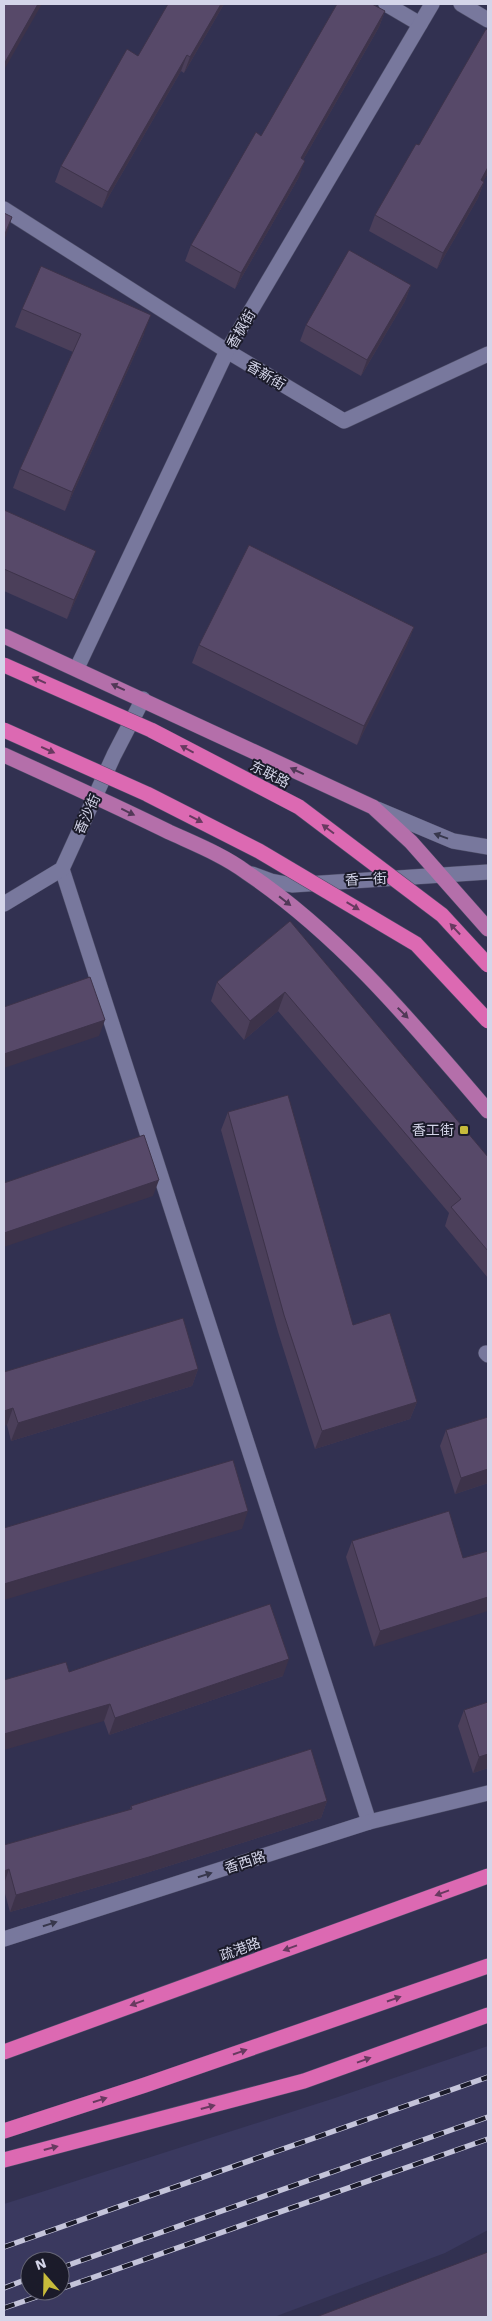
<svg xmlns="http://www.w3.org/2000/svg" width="492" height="2321" viewBox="0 0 492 2321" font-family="'Work Sans','Noto Sans SC',sans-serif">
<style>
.built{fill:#3a395f;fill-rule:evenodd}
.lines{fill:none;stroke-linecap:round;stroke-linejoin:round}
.street-casing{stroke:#4e4e68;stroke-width:16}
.secondary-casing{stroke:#4e4e68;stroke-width:16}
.primary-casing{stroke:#4e4e68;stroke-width:16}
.highway-casing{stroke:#4e4e68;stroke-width:16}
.street{stroke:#78789d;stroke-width:15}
.secondary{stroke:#78789d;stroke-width:15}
.primary{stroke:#b46faa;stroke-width:15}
.highway{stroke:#dc69b2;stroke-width:15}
.rail-casing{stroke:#c4c4da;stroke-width:5.5}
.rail{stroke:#1b1b2a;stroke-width:4;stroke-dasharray:11;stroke-linecap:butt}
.highway-bridge-casing{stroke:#4e4e68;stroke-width:16;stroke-linecap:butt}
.highway-bridge{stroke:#dc69b2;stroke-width:15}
.wall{fill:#4b3f5a}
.shaded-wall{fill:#3d334a}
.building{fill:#574969;stroke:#3d334a}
.oneway{fill:#683a60}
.oneway2{fill:#513857}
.oneway3{fill:#37374c}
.poi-dot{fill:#c7bb3b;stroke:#1b1b2a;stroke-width:2}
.labels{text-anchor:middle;stroke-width:4;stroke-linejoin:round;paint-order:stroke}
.street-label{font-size:14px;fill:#d4d5e9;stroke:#1b1b2a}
.poi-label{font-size:14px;fill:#d4d5e9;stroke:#1b1b2a;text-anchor:end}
</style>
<rect width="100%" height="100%" fill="#323151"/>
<path class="built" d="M488,2046V2230L445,2253L274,2317H4V2204L335,2098ZM30,2261H60V2291H30Z"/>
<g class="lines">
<g class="street-casing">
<g id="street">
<path d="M386,4L420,24"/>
<path d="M461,4L488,20"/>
<path d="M4,209L227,351L344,421L488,354"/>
<path d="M77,668L227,351L432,4"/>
<path d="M62,869L369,1822"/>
<path d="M4,904L62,869L114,755L143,699"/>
<path d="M486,1353L488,1355"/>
<path d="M4,1939L369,1822L488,1793"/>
</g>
</g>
<g class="secondary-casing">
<g id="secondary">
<path d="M377,809L453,841L488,847"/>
<path d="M252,874L271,881L292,885L488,872"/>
</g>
</g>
<g class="primary-casing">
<g id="primary">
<path d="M4,636L373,807L411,842L488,929"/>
<path d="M4,755C59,780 114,805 169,832C195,844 223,855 246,872C341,936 414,1025 488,1111"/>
</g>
</g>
<g class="highway-casing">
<g id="highway">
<path d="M4,2052L488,1876"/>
<path d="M4,2131L145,2085L488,1966"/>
<path d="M4,2160L304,2081L488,2015"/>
</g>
</g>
<use href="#street" class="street"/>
<use href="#secondary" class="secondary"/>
<use href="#primary" class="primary"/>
<use href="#highway" class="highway"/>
<g class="rail-casing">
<g id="rail">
<path d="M4,2247L488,2077"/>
<path d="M60,2268L488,2117"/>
<path d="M4,2288L30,2278"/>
<path d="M60,2289L488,2139"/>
<path d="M4,2308L54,2291"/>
</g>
</g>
<use href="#rail" class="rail"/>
<g class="highway-bridge-casing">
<g id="highway-bridge">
<path d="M4,665L151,730L299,807L442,915L488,965"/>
<path d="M4,730L147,794L259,851L416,944L488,1021"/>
</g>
</g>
<use href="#highway-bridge" class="highway-bridge"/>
</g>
<g class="wall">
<path d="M224,4L184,73L181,71L102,208L55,182L61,166L138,56Z"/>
<path d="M385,11L379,27L303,160L299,177L235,289L185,261L191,245L261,136Z"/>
<path d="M488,31V173L483,181L484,182L478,198L437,269L369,231L375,215L419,145Z"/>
<path d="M411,285L405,301L361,376L300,341L306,325Z"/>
<path d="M22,309L144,334L65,511L13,488L20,469L73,352L15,327Z"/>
<path d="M4,510L89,570L67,619L4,591Z"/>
<path d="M414,627L407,645L357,745L192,663L199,645Z"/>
<path d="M290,921L488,1157V1278L445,1226L449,1213L278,1011L244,1040L211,1001L217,982Z"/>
<path d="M228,1112L353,1325L417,1402L410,1419L315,1449L278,1332L221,1130Z"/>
<path d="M198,1369L192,1386L11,1441L7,1425L4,1372Z"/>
<path d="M488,1417V1483L455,1494L440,1446L446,1430Z"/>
<path d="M352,1541L463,1558L374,1647L346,1557Z"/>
<path d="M69,1672L283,1676L109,1735L104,1721Z"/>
<path d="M488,1702V1768L473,1773L458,1726L464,1710Z"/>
<path d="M327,1801L321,1818L143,1874L10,1912L4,1890V1845L130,1810L131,1806Z"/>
</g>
<g class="shaded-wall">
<path d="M38,4H42L4,70V64Z"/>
<path d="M221,4H224L184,73L190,57Z"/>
<path d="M385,11L379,27L295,174L301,158Z"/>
<path d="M187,55L181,71L102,208L108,192Z"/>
<path d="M305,161L299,177L235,289L241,273Z"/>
<path d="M488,167V173L475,196L481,180Z"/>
<path d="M484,182L478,198L437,269L443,253Z"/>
<path d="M12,217L6,236L4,240V236Z"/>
<path d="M411,285L405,301L361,376L367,360Z"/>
<path d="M151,315L144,334L65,511L72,492Z"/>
<path d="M96,551L89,570L67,619L74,600Z"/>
<path d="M414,627L407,645L357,745L364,726Z"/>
<path d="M285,992L278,1011L244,1040L250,1021Z"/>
<path d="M105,1020L99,1036L4,1068V1054Z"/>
<path d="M159,1180L153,1196L4,1247V1233Z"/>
<path d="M198,1369L192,1386L11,1441L18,1423Z"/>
<path d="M417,1402L410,1419L315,1449L322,1431Z"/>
<path d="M13,1408L7,1425L4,1426V1411Z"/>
<path d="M488,1469V1483L455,1494L461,1478Z"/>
<path d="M248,1511L242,1529L4,1600V1584Z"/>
<path d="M488,1597V1611L374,1647L380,1631Z"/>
<path d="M289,1659L283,1676L109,1735L115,1718Z"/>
<path d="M110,1704L104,1721L4,1750V1734Z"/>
<path d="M488,1754V1768L473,1773L479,1757Z"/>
<path d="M327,1801L321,1818L143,1874L10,1912L16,1895Z"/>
<path d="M9,1869L4,1884V1871Z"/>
</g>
<g class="building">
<path d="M4,4H38L4,64Z"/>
<path d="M168,4H221L190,57L187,55L108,192L61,166L127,49L138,56Z"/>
<path d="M337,4H372L385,11L301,158L305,161L241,273L191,245L256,132L261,136Z"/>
<path d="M486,29L488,31V167L481,180L484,182L443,253L375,215L416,144L419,145Z"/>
<path d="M4,213L12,217L4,236Z"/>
<path d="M349,250L411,285L367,360L306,325Z"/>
<path d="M41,266L151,315L72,492L20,469L81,334L22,309Z"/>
<path d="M4,510L96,551L74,600L4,569Z"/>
<path d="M249,545L414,627L364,726L199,645Z"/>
<path d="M290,921L488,1157V1251L451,1207L461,1199L285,992L250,1021L217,982Z"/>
<path d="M90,977L105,1020L4,1054V1007Z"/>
<path d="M288,1095L353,1325L390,1313L417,1402L322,1431L284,1315L228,1112Z"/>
<path d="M144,1135L159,1180L4,1233V1183Z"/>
<path d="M183,1318L198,1369L18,1423L13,1408L4,1411V1372Z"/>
<path d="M488,1417V1469L461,1478L446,1430Z"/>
<path d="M233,1460L248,1511L4,1584V1528Z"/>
<path d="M449,1511L463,1558L488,1551V1597L380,1631L352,1541Z"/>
<path d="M270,1604L289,1659L115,1718L110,1704L4,1734V1680L66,1662L69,1672Z"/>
<path d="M488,1702V1754L479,1757L464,1710Z"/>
<path d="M311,1749L327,1801L149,1857L16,1895L9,1869L4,1871V1845L132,1809L131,1806Z"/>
<path d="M488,2252V2317H316Z"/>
</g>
<defs><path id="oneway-solid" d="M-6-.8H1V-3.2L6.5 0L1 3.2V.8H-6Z" transform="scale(1.25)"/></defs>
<g class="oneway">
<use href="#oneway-solid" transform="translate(39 680) rotate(-156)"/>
<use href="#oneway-solid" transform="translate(187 749) rotate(-152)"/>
<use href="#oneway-solid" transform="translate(48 750) rotate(24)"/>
<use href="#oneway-solid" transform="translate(196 819) rotate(27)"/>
<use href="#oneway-solid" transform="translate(328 829) rotate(-143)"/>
<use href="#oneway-solid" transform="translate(353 906) rotate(31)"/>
<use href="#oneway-solid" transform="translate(455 929) rotate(-133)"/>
<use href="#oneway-solid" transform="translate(442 1893) rotate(160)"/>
<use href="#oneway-solid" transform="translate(290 1948) rotate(160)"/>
<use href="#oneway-solid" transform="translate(394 1999) rotate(-19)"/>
<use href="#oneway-solid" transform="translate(137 2003) rotate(160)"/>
<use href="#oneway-solid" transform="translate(240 2052) rotate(-19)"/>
<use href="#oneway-solid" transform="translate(364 2060) rotate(-20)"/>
<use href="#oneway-solid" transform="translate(100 2100) rotate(-18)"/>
<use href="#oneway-solid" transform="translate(208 2107) rotate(-15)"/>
<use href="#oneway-solid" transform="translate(51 2148) rotate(-15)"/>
</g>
<g class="oneway2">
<use href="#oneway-solid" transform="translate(118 687) rotate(-155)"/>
<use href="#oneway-solid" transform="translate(297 771) rotate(-155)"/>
<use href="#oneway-solid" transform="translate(128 812) rotate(26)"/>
<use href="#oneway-solid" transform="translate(285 901) rotate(38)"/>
<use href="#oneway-solid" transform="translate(403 1013) rotate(45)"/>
</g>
<g class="oneway3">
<use href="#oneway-solid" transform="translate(441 836) rotate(-160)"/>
<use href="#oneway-solid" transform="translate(205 1875) rotate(-18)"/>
<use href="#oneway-solid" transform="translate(50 1924) rotate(-18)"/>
</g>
<rect class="poi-dot" x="459" y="1125" width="10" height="10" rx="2.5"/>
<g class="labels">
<g class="street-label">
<text transform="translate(241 329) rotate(-60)" y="5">香枫街</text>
<text transform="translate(266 375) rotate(31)" y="5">香新街</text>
<text transform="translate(270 774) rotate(27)" y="5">东联路</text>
<text transform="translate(87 814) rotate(-65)" y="5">香沙街</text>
<text transform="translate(366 879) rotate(-3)" y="5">香一街</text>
<text transform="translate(245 1862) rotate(-18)" y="5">香西路</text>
<text transform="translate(240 1949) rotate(-20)" y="5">疏港路</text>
</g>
<g class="poi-label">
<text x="454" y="1135">香工街</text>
</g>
</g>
<rect width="492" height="2321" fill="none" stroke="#d4d5e9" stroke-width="10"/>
<g transform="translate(45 2276) rotate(340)"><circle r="24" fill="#1b1b2a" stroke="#656576"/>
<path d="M0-4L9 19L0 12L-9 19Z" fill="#c7bb3b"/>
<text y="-8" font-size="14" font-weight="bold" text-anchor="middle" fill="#d4d5e9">N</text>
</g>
</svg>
